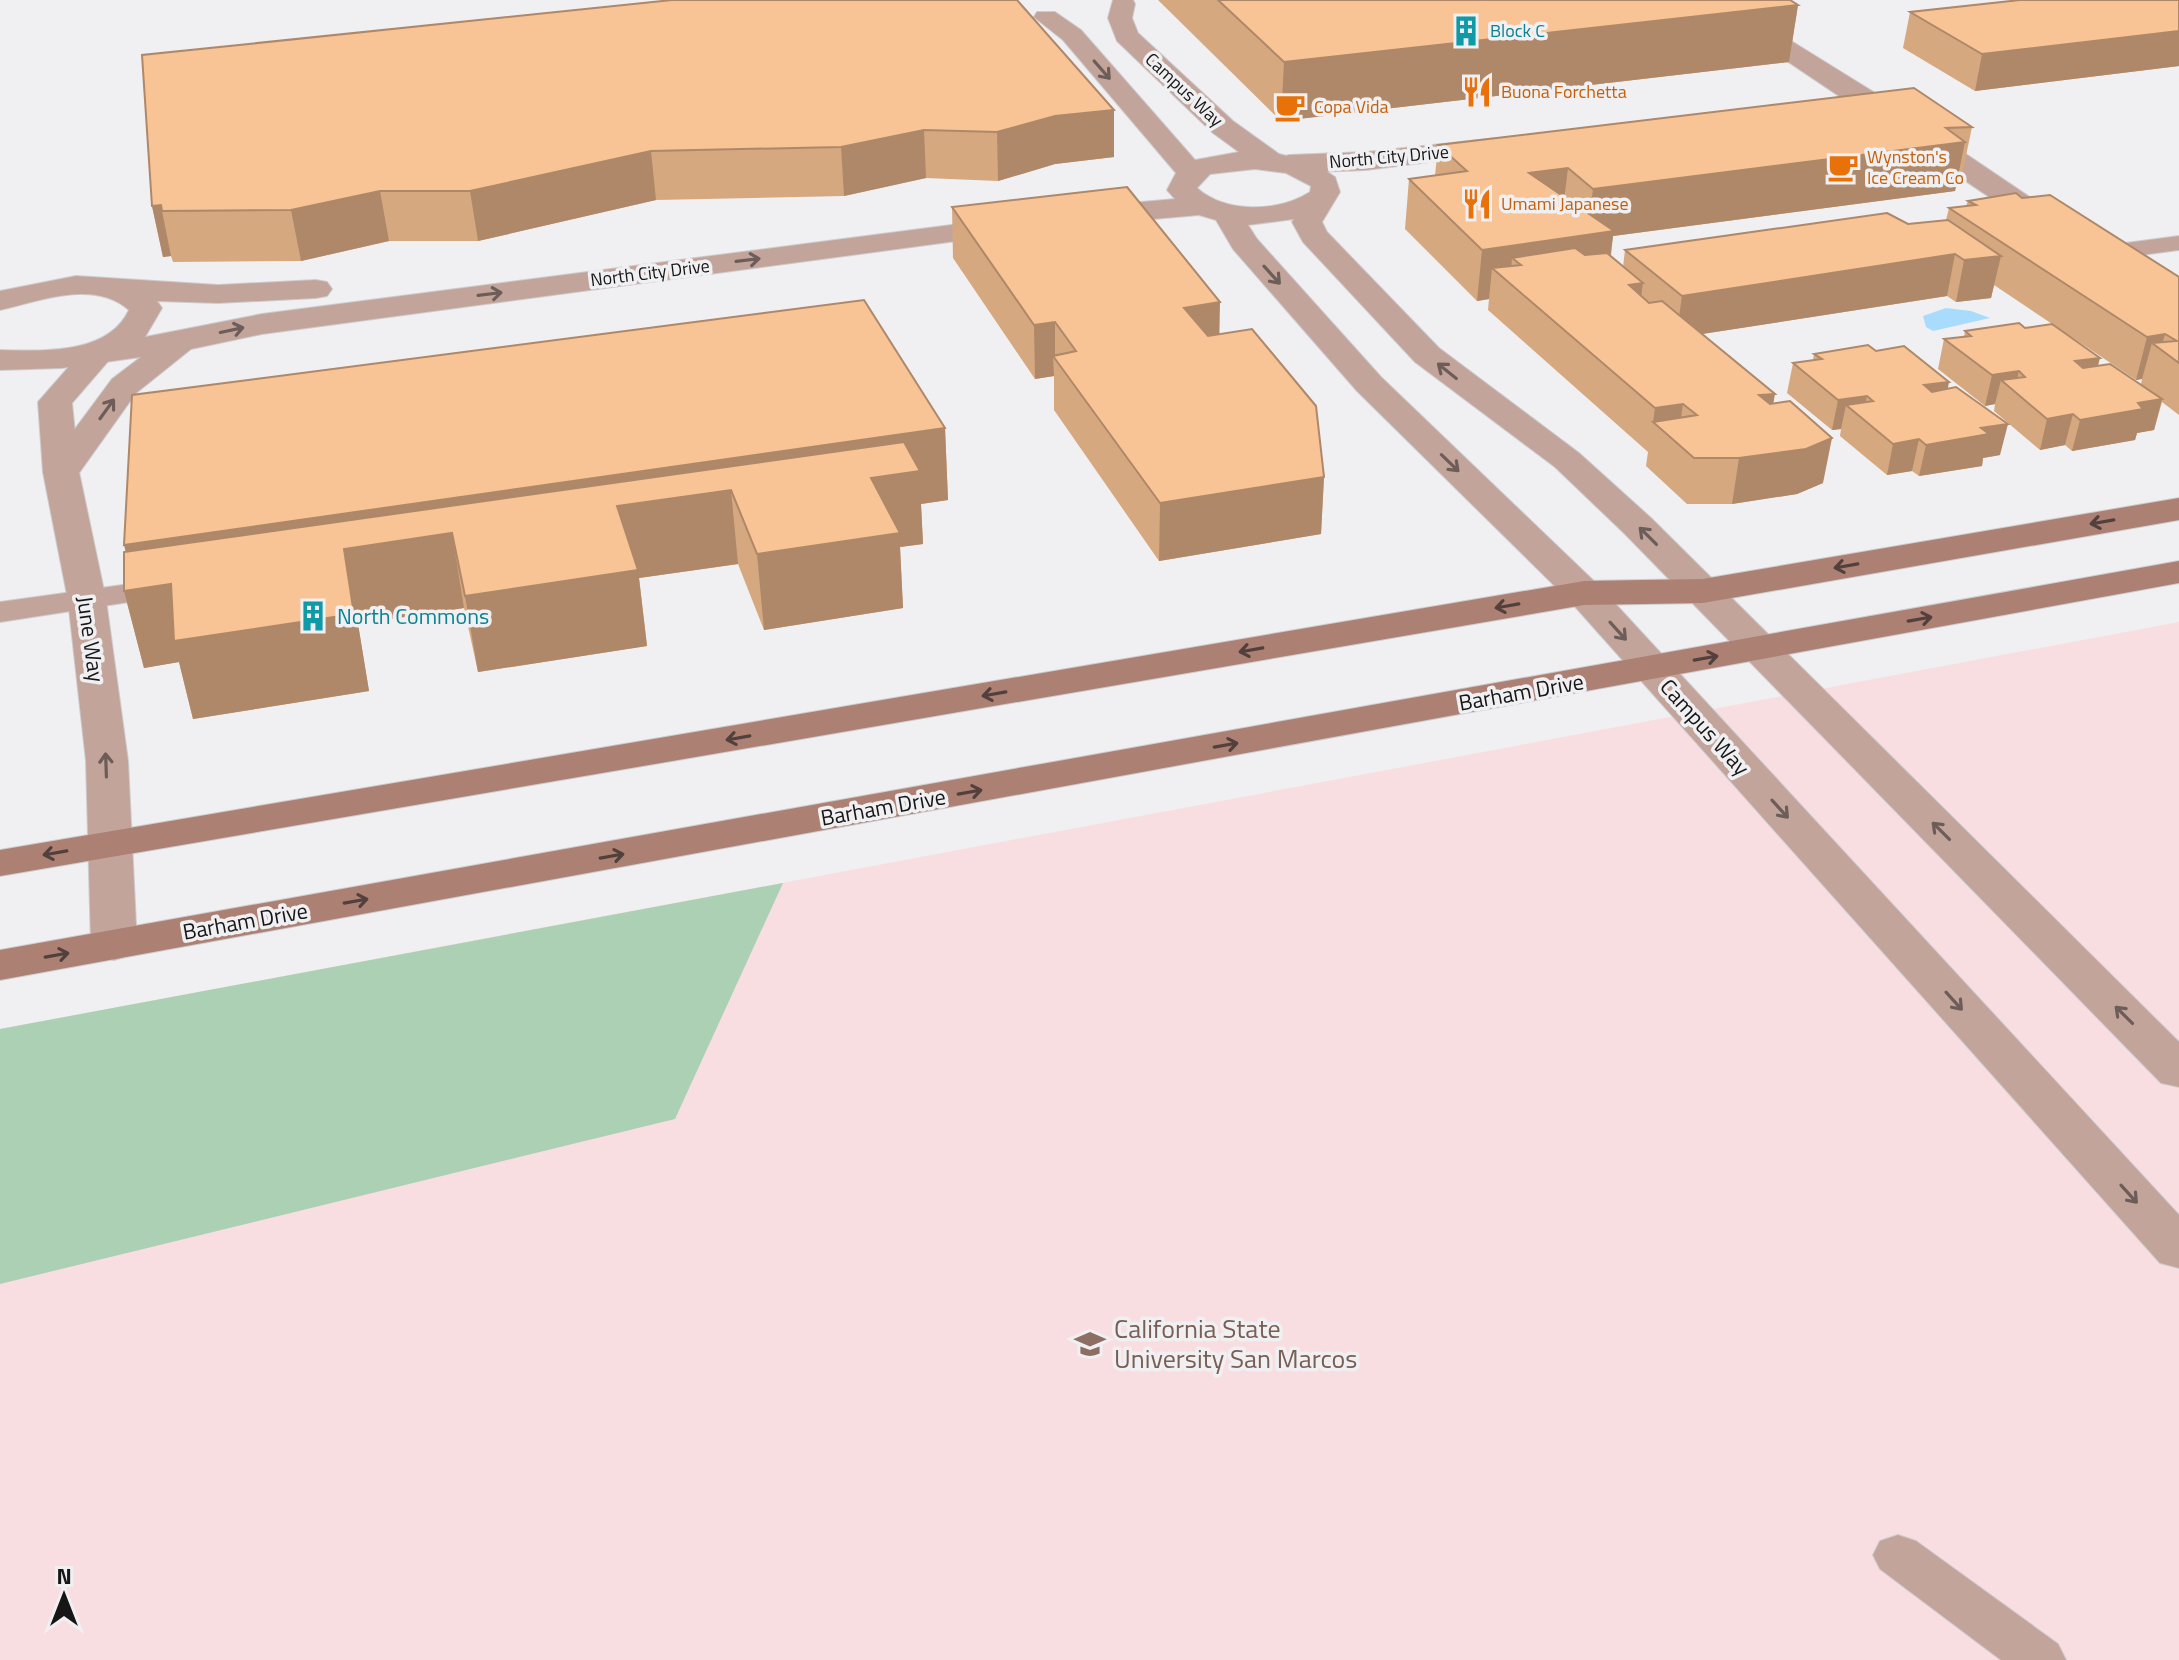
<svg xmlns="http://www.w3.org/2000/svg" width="2179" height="1660" viewBox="0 0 2179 1660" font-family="'Titillium Web',sans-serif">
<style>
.education{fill:#f9dee1}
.green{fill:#acd0b4}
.water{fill:#a9dcfc}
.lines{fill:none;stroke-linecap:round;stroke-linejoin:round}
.service-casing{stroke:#cdcccf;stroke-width:2}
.minor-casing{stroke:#cdcccf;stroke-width:2}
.tertiary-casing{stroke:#cdcccf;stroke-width:2}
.secondary-casing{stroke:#cdcccf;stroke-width:2}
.service{fill:#c3a49b;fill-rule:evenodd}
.minor{fill:#c3a49b;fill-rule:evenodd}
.tertiary{fill:#c3a49b;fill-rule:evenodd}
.secondary{fill:#ac8073;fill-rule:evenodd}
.wall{fill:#d5a880}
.shaded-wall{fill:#ae8868}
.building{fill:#f8c395;stroke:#ae8868;stroke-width:2}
.oneway{stroke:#6c5d59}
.oneway2{stroke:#52403c}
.labels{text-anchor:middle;stroke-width:7;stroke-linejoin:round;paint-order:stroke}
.far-culture-label{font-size:18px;fill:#0d838f;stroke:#f0eff2;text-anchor:start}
.far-street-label{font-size:18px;fill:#161617;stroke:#f0eff2}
.far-food-label{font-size:18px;fill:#c56008;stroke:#f0eff2;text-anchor:start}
.culture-label{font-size:22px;fill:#0d838f;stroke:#f0eff2;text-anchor:start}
.street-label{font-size:22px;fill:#161617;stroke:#f0eff2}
.near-education-label{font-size:26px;fill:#785e54;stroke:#f0eff2;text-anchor:start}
</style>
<rect width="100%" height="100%" fill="#f0eff2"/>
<path class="education" d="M2179,622V1660H0V1029Z"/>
<path class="green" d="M783,883L675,1119L0,1284V1029Z"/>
<path class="water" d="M1946,308L1971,311L1990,318L1933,331L1926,327L1923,316Z"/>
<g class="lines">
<g class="service-casing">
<g id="service">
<path d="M2179,236V250L2096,261L2087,259L2084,254L2087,249L2096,247Z"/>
<path d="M144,582L155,584L160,591L155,598L0,622V602Z"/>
<path d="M1898,1535L1916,1541L2058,1644L2066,1660H2001L1880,1569L1873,1555L1880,1541Z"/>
</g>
</g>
<g class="minor-casing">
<g id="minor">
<path d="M1696,0H1725L1880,96L2068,223L2072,229L2068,235L2057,238L2046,235Z"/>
<path d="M1498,138L1508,140L1512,146L1508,152L1366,170L1289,173L1279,170L1275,164L1279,158L1289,155L1366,152Z"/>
<path d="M100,342L112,345L116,352L72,403L79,472L106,600L128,761L137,945L131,955L114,960L97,955L91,945L86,761L68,600L43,472L38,402L88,345Z"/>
</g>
</g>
<g class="tertiary-casing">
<g id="tertiary">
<path d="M1113,0H1133L1135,4L1132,18L1138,33L1233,121L1279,154L1314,163L1335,177L1340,192L1322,222L1327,232L1439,348L1579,453L1651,518L2179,1042V1087L2161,1083L1625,534L1555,467L1415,362L1303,242L1292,222L1294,219L1248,225L1257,239L1381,377L1598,585L2179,1215V1268L2160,1263L1570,601L1357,391L1233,249L1216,220L1199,215L1085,225L1075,222L1070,216L1075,210L1085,207L1175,199L1167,190L1176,173L1063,40L1034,17L1037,12H1055L1081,30L1195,160L1239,152L1213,133L1117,41L1108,18ZM1255,169L1286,173L1311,186L1310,192C1279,212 1226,214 1197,188L1210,174Z"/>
<path d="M1013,217L1024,220L1028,226L1024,232L262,334L191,349L136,393L74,480L61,483L48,480L43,472L112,379L141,357L62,368L0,370V350C43,351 108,355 129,310C94,279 40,301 0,310V291L76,276L218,285L316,280L327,282L332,289L327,296L316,298L218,303L157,301L162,308L145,337L262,314Z"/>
</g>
</g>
<g class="secondary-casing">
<g id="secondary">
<path d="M2179,498V520L1703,603L1584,605L0,876V850L1584,581L1703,579Z"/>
<path d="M2179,561V583L0,980V950Z"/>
</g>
</g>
<use href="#service" class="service"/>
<use href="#minor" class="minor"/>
<use href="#tertiary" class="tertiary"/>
<use href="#secondary" class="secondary"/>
</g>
<g class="wall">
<path d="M1158,0H1790L1798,5L1789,62L1281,121Z"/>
<path d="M2179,0V66L1975,91L1903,48L1910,12Z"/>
<path d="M142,55L1114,110V157L1055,164L998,181L926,178L844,196L656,200L478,241H389L301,261L173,262L171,256L163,257L152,206Z"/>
<path d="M1972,127L1962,175H1958L1955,191L1613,236L1611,256L1623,267L1625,250L1908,224L1946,220L1949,208L1966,206L1968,201L2022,198L2179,277V415L2162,402L2154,430L2137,433L2135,440L2072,451L2065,445L2040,450L1994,411L1995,404L1985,406L1938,369L1944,339L1964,337L1965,331L2025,328L2098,366L2141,384L2142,379L2136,380L1994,285L1991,298L1956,302L1947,296L1702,334L1773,404L1823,483L1797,494L1732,504H1687L1646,466L1648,452L1488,310L1489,299L1477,301L1405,229L1409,179L1435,176L1438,145Z"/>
<path d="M952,207L1219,334L1324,477L1321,534L1159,561L1054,410V376L1035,379L953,258Z"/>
<path d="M1876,351L1948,388L2000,455L1983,458L1982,466L1919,476L1912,471L1887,475L1840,436L1841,429L1832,430L1787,393L1793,363L1813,360L1814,354Z"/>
<path d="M945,428L948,500L921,504L923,544L900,547L903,608L764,630L738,564L639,578L647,646L478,672L464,608L358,624L369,691L193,719L179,662L144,668L124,591Z"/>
</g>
<g class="shaded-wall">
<path d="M1798,5L1789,62L1281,121L1284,62Z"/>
<path d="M2179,31V66L1975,91L1982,54Z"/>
<path d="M1114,110V157L1055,164L998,181L997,132L1055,116Z"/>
<path d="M924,130L926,178L844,196L841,147Z"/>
<path d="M1965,142L1955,191L1613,236L1607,282L1521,265L1512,258L1510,283L1492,268L1489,299L1477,301L1482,250L1587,235L1593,189Z"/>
<path d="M651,151L656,200L478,241L470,191Z"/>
<path d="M1568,168L1562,217L1529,173Z"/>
<path d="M380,191L389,241L301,261L291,210Z"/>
<path d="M161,205L162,211L171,256L163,257L152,206Z"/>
<path d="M1955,254L1947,296L1676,338L1682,296Z"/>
<path d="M2001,256L1991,298L1956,302L1964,260Z"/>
<path d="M1643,283L1637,325L1629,285Z"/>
<path d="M1220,302L1219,355L1184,308Z"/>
<path d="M1055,322V358L1053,356L1054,376L1035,379L1034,325Z"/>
<path d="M2165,334L2161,349L2152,343L2142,379L2136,380L2147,337Z"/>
<path d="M2100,358L2092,388L2075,361Z"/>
<path d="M2019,371L2014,391L2001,380L1995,404L1985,406L1992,375Z"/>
<path d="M1949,382L1943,413L1924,385Z"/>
<path d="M1775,394L1767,438L1759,395Z"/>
<path d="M1867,396L1862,418L1846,405L1841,429L1832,430L1838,400Z"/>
<path d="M2162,399L2154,430L2137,433L2135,440L2072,451L2080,420L2138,403Z"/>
<path d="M1683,404L1677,444L1653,422L1655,408Z"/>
<path d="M2073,414L2065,445L2040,450L2047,419Z"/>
<path d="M2008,424L2000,455L1983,458L1982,466L1919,476L1926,445L1981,428Z"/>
<path d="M945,428L948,500L921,504L923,544L900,547L903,608L764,630L757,554L731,490L738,564L639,578L647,646L478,672L465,596L452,533L464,608L358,624L369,691L193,719L179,662L144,668L124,591L135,590L124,545Z"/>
<path d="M1832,438L1823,483L1797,494L1732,504L1739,458Z"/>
<path d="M1919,439L1912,471L1887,475L1893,444Z"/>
<path d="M1324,477L1321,534L1159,561L1160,503Z"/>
</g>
<g class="building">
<path d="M672,0H1017L1114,110L1055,116L997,132L924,130L841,147L651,151L470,191H380L291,210L162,211L161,205L152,206L142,55Z"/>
<path d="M1218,0H1790L1798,5L1284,62Z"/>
<path d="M2020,0H2179V31L1982,54L1910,12Z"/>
<path d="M1914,88L1972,127L1946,128L1965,142L1593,189L1568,168L1529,173L1614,231L1482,250L1409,179L1467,171L1438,145Z"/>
<path d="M1127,187L1220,302L1184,308L1208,336L1252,329L1316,406L1324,477L1160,503L1053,356L1076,351L1055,322L1034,325L952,207Z"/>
<path d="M2016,193L2022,198L2050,195L2179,277V363L2152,343L2177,341L2165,334L2147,337L1949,208L1976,205L1968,201Z"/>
<path d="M1887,213L1908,224L1948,220L2001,256L1964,260L1955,254L1682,296L1625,250Z"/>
<path d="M1575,248L1585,255L1607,253L1643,283L1629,285L1649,303L1662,301L1775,394L1759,395L1770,404L1790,401L1832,438L1806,449L1739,458H1694L1653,422L1697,415L1683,404L1655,408L1492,268L1521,265L1512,258Z"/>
<path d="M864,300L945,428L124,545L132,395Z"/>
<path d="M2019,323L2025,328L2052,324L2100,358L2075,361L2083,368L2110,364L2162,399L2138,403L2143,409L2080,420L2073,414L2047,419L2001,380L2025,377L2019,371L1992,375L1944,339L1971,336L1965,331Z"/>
<path d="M1868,345L1876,351L1904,346L1949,382L1924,385L1932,392L1956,387L2008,424L1981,428L1989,434L1926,445L1919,439L1893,444L1846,405L1873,401L1867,396L1838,400L1793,363L1822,359L1814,354Z"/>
<path d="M904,442L920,471L871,478L900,533L757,554L731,490L617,506L638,570L465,596L452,533L344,549L354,614L174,641L171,584L124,591V552Z"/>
</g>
<defs><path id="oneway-shaft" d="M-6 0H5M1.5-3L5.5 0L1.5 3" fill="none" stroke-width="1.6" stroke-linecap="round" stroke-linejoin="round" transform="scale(2)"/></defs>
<g class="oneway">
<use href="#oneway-shaft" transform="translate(1102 70) rotate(49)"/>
<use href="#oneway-shaft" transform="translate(748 260) rotate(-7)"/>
<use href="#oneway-shaft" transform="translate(1272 275) rotate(48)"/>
<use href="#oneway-shaft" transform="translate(490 294) rotate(-7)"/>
<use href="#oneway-shaft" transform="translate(232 330) rotate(-12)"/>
<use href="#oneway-shaft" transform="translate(1447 371) rotate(-141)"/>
<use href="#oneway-shaft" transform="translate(107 409) rotate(-54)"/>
<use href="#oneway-shaft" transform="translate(1450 463) rotate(44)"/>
<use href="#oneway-shaft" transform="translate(1648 536) rotate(-135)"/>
<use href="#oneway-shaft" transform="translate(1618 631) rotate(48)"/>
<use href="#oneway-shaft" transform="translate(106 765) rotate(-92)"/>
<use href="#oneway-shaft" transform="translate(1780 809) rotate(48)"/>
<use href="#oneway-shaft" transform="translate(1941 831) rotate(-135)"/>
<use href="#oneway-shaft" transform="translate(1954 1001) rotate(48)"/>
<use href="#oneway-shaft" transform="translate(2124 1015) rotate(-135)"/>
<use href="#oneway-shaft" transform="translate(2129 1194) rotate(48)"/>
</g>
<g class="oneway2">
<use href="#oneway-shaft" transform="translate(2102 522) rotate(170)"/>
<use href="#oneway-shaft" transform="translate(1846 566) rotate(170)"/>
<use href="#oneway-shaft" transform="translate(1507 606) rotate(170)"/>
<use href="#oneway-shaft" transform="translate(1920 619) rotate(-10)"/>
<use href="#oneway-shaft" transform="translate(1251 650) rotate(170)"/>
<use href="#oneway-shaft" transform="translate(1706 658) rotate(-10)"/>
<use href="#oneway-shaft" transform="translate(994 694) rotate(170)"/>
<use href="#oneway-shaft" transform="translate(738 738) rotate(170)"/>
<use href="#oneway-shaft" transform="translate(1226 745) rotate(-10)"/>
<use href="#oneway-shaft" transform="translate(970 792) rotate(-10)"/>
<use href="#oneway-shaft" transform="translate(55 853) rotate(170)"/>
<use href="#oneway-shaft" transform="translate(612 856) rotate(-10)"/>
<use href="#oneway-shaft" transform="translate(356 901) rotate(-10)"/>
<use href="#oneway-shaft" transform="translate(57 955) rotate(-10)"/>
</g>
<defs>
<g id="building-bare" transform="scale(2.4)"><path d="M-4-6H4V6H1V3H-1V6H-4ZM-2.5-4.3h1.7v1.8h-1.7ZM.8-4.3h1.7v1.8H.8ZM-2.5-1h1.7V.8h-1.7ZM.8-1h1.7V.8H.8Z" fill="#0f9aa8" stroke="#f0eff2" stroke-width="2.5" paint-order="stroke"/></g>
<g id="restaurant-bare" transform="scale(2.4)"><path d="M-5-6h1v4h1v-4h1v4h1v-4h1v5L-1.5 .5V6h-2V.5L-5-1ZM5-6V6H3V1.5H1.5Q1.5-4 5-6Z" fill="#e8710a" stroke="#f0eff2" stroke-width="2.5" paint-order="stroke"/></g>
<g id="cafe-bare" transform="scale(2.4)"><path d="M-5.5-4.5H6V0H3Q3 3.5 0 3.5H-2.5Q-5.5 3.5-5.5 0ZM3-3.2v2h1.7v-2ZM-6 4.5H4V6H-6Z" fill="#e8710a" stroke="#f0eff2" stroke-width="2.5" paint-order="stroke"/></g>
<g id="university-bare" transform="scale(2.4)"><path d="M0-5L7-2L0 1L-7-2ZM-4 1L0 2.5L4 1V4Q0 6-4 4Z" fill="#8d6e63" stroke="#f0eff2" stroke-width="2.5" paint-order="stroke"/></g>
</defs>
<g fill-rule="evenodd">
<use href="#building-bare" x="1466" y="31"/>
<use href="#restaurant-bare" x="1477" y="92"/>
<use href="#cafe-bare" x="1290" y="107"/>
<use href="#cafe-bare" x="1843" y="167"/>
<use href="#restaurant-bare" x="1477" y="204"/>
<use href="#building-bare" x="313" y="616"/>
<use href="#university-bare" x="1090" y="1344"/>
</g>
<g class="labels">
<g class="far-culture-label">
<text x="1490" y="37">Block C</text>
</g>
<g class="far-street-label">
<text transform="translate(1184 90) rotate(43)" y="6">Campus Way</text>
<text transform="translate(1389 157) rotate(-5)" y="6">North City Drive</text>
<text transform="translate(650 273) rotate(-7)" y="6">North City Drive</text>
</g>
<g class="far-food-label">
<text x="1501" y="98">Buona Forchetta</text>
<text x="1314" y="113">Copa Vida</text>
<text x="1867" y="163">Wynston's<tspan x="1867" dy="21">Ice Cream Co</tspan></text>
<text x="1501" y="210">Umami Japanese</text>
</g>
<g class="culture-label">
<text x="337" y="624">North Commons</text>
</g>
<g class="street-label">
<text transform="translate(91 639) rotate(82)" y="8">June Way</text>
<text transform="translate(1521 692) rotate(-10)" y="8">Barham Drive</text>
<text transform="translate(1705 727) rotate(48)" y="8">Campus Way</text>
<text transform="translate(883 807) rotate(-10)" y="8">Barham Drive</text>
<text transform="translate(245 921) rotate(-10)" y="8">Barham Drive</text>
</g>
<g class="near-education-label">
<text x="1114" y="1338">California State<tspan x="1114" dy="30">University San Marcos</tspan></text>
</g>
</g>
<g transform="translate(64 1596)" stroke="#f0eff2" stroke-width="6" paint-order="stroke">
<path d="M0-6L14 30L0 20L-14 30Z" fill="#161617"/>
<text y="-12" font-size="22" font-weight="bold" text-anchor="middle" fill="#161617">N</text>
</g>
</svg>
